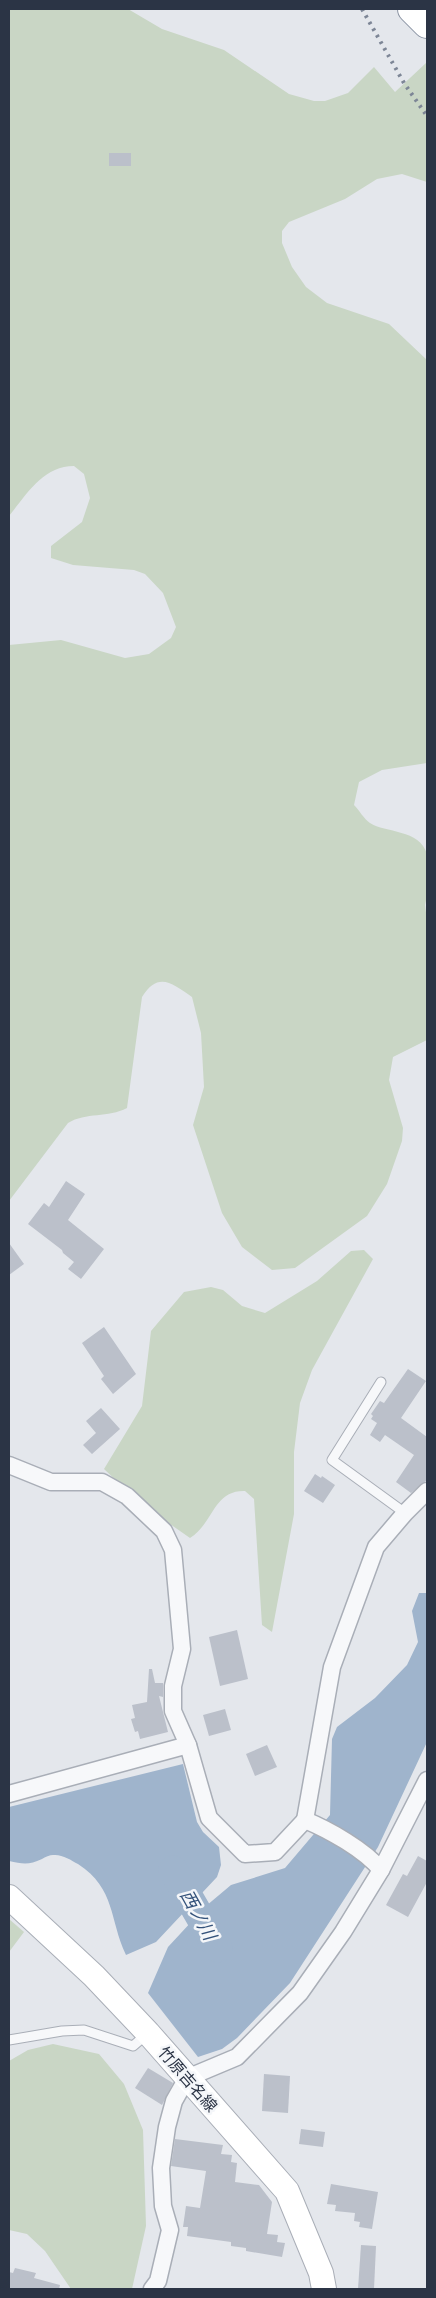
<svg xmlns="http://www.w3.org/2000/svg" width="436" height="2298" viewBox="0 0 436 2298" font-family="'Exo 2','Noto Sans JP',sans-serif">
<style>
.green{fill:#c9d6c5}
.water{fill:#9fb4cc}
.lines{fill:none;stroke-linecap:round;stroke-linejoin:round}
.river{stroke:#9fb4cc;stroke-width:29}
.building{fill:#bbc0ca}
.service-casing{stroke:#a9aeb7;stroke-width:11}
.minor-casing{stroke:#a9aeb7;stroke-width:19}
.secondary-casing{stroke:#a9aeb7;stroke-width:26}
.trunk-casing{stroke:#8b94a3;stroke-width:30}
.service{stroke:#f7f8fa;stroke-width:9}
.minor{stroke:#f7f8fa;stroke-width:16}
.secondary{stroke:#fff;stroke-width:24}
.trunk{stroke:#fff;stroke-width:28}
.rail{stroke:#7d8696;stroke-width:4;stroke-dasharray:2.5 5;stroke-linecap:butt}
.labels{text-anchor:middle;stroke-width:5;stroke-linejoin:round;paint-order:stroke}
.street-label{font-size:16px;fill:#2b3445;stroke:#f4f6f9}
.water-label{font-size:18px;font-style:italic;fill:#34527a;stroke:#f4f6f9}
</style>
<rect width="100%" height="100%" fill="#e4e7ec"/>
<g class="green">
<path d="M9,9H128L162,29L224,50L289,94L314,101H325L348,93L374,67L395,92L426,63L427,65V182L402,174L377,179L345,199L289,222L282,231V243L292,267L306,287L327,303L389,324L427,360V763L382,770L359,782L354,805C359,810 364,819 370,823C385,833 420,829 427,854V896L425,905L427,920V1040L393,1057L389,1080L403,1128L402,1141L387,1184L367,1216L295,1268L272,1270L242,1247L222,1213L193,1125L204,1087L201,1033L192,997C172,983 158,971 142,997L127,1108C108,1118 86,1112 68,1123L9,1201V645L61,640L125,658L149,654L171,638L176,627L163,593L145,574L134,570L73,565L51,558V546L82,522L90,498L84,474L74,466C43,466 27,494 9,516Z"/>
<path d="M364,1250L373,1259L312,1370L300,1403L294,1452V1514L272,1632L262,1625L254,1499L245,1491C213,1490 214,1523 190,1538L140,1503L104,1469L142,1406L151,1331L184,1292L211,1287L223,1290L242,1306L265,1313L317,1281L351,1251Z"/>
<path d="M9,1919L24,1932L9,1952Z"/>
<path d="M53,2044L99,2054L124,2084L143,2130L146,2226L132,2289H71L45,2251L27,2234L9,2230V2061L28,2050Z"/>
</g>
<g class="water">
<path d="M419,1593H427V1742L378,1847L290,1983L237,2038L222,2049L198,2057L148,1993L168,1947L206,1906L231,1885L285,1868L330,1815L332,1739L337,1727L375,1698L407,1665L418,1642L412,1611Z"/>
<path d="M183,1764L197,1822L203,1832L219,1847L221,1865L217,1877L156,1942L126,1955C109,1919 116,1889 78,1864C71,1860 62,1854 53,1855C50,1855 45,1857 42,1859C29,1865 23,1864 9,1861V1807Z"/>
</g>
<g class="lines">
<path class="river" d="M173,1870L218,1948"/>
</g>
<g class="building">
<rect x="109" y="153" width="22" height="13"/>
<path d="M66,1181L85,1194L68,1220L104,1249L81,1279L68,1269L74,1262L63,1253L62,1250L28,1224L44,1203L49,1207Z"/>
<path d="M9,1243L24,1264L9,1275Z"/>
<path d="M104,1327L136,1374L113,1394L101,1379L104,1376L82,1343Z"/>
<path d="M408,1369L426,1381L401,1418L427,1437V1480L411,1493L396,1482L414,1455L385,1435L380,1442L370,1435L377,1423L371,1419L373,1416L371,1414L380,1401L384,1403Z"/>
<path d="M101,1408L120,1429L92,1454L83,1445L96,1433L86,1421Z"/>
<path d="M315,1474L321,1478L322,1476L335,1485L323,1503L304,1491Z"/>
<path d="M237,1630L248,1679L220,1686L209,1637Z"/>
<path d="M149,1669H152L155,1683H163V1697L159,1696L168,1732L140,1739L138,1731L135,1732L131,1719L135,1718L132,1705L147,1702Z"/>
<path d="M225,1709L231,1730L209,1736L203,1715Z"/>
<path d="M267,1745L277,1767L255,1776L246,1754Z"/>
<path d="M418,1856L427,1861V1882L408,1917L386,1905L403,1874L407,1876Z"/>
<path d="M148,2068L173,2083L162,2105L135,2088Z"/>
<path d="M264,2074L290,2076L288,2113L262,2111Z"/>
<path d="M301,2129L325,2132L323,2147L299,2144Z"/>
<path d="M175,2139L223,2145L221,2154L232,2155L231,2162L237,2163L235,2182L259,2185L272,2202L267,2234L278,2235L277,2242L285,2243L282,2257L246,2251V2248L231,2246V2242L187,2236L188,2227H183L186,2206L200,2208L206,2171L171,2166Z"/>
<path d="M331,2184L378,2192L372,2229L359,2227L360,2222L354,2221L355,2213L335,2211L336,2205L327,2204Z"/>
<path d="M361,2245L376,2246L374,2289H358Z"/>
<path d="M15,2268L36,2273L34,2278L60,2285L59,2289H9V2272L13,2273Z"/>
</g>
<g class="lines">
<g class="service-casing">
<g id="service">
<path d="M381,1382L332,1460L405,1513"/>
<path d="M9,2040L62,2031L84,2030L133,2046L148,2033"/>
</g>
</g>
<g class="minor-casing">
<g id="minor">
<path d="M9,1465L51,1482H102L127,1496L164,1531L173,1550L182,1649L173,1686V1711L188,1745L209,1818L245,1854L275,1852L305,1820C329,1830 365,1850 381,1870L343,1932L300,1993L237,2057L187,2078L174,2101L167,2127L161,2168L163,2206L170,2230L158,2281L152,2289"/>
<path d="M9,1794L188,1745"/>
<path d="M305,1820L332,1667L376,1547L405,1513L427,1491"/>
<path d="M381,1870L427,1780"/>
</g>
</g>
<g class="secondary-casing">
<path id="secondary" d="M9,1897L94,1976L148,2033L287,2191L321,2273L324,2289"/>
</g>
<g class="trunk-casing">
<path id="trunk" d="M412,9L427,24"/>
</g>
<use href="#service" class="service"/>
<use href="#minor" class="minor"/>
<use href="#secondary" class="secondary"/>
<use href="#trunk" class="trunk"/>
<path class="rail" d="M362,9L404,83L427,116"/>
</g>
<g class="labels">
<g class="street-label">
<text transform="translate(188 2079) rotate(49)" y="6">竹原吉名線</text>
</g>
<g class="water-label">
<text transform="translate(198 1915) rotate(61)" y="6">西ノ川</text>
</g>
</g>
<rect width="436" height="2298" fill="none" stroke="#2b3445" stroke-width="20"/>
</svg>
